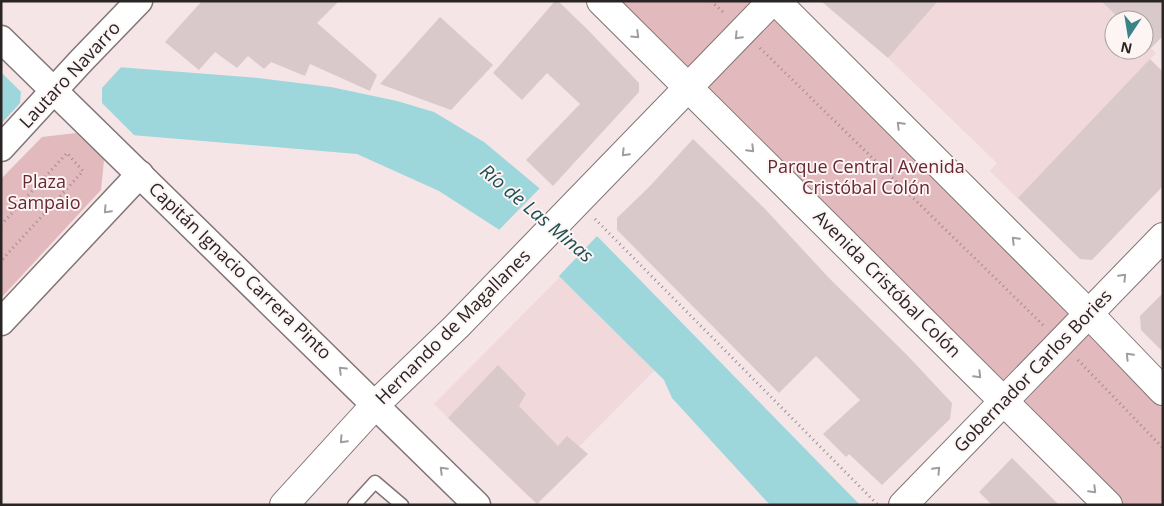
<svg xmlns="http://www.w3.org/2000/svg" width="1164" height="506" viewBox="0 0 1164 506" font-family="'Open Sans',sans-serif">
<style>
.built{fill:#f1d8da}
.green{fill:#e2b9bc}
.water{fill:#9dd7db}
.pier{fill:#f5e5e6}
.building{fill:#d9c9ca}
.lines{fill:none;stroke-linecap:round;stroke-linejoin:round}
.service-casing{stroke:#817475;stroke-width:15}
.minor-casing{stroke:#817475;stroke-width:29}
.secondary-casing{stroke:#817475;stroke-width:30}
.primary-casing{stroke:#817475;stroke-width:30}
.path{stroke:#998e8e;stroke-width:3;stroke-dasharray:1 4;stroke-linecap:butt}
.service{stroke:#fff;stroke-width:12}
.minor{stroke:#fff;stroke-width:26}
.secondary{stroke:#fff;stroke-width:28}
.primary{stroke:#fff;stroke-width:28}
.oneway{stroke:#9f9d9d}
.labels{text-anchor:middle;stroke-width:4;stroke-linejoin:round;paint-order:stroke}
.street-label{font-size:18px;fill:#2a2525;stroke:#fdf4f4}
.park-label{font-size:18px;fill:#672832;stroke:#fdf4f4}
.water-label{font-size:19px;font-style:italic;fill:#1c4f52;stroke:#fdf4f4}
</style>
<rect width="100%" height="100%" fill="#f5e5e6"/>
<g class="built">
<path d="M938,1H1101L1121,20H1114V50H1144V41L1156,53L1018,199L990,171L997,163L888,58Z"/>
<path d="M560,277L655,370L529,497L434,404Z"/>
</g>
<g class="green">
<path d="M614,1H763L1163,397V505H1123Z"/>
<path d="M76,133L104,160L101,190L1,298V179L42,137Z"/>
</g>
<path class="water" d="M1,58L258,78L331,87L397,101L434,112L484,142L599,238L860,505H770L672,398L664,380L560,277L498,229L439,191L357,154L1,124Z"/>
<g class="pier">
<path d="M1,55L123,65L102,88V103L137,138L1,127V124L20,103L21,92L1,72Z"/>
<path d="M541,187L598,235L557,278L497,232Z"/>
</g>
<g class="building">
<path d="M202,1H339L317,23L377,75L370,91L310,64L305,76L271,62L264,69L248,56L237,68L215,52L199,70L165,42Z"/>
<path d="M555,1H558L588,30L639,83V92L553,186L526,160L580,104L547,73L522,100L493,73Z"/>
<path d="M821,1H938L888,58Z"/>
<path d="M1101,1H1163V36L1144,55V20H1121Z"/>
<path d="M440,17L493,65L451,110L380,84Z"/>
<path d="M1150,59L1163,72V186L1092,260L1080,259L1018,198Z"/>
<path d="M693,139L766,210L829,278L907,355L952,403L950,419L882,485L849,454L846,457L823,434L860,400L816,356L779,393L617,230V218L650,186Z"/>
<path d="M1163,293V352L1141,330L1140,316Z"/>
<path d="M498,365L526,394L519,406L558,446L567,436L588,454L537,504L448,418Z"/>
<path d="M1012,458L1059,505H992L979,492Z"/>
</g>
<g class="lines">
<g class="service-casing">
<path id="service" d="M354,505L375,482L402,505"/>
</g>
<g class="minor-casing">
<g id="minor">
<path d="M1,39L477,505"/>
<path d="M1,148L81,61L139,1"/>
<path d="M1,322L140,174"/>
</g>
</g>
<g class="secondary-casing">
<g id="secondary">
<path d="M601,1L1108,505"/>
<path d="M776,1L1088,313L1163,391"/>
</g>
</g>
<g class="primary-casing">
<g id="primary">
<path d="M284,505L376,404L457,326L772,1"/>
<path d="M903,505L1163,237"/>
</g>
</g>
<g class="path">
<path d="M711,1L725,14"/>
<path d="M760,48L1043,325"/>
<path d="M595,219L877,504"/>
<path d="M1,225L67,153L83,171L1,261"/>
<path d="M1078,360L1163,448"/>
</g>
<use href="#service" class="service"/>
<use href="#minor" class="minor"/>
<use href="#secondary" class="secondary"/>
<use href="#primary" class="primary"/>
</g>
<defs><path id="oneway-chevron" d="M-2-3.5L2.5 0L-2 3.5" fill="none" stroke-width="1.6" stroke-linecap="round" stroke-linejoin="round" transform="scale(1.25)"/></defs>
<g class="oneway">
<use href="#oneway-chevron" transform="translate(636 35) rotate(44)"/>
<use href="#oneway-chevron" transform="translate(738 36) rotate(134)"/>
<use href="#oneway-chevron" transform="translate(900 125) rotate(-135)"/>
<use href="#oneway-chevron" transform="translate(751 149) rotate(45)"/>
<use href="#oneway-chevron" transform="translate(625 153) rotate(134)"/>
<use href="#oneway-chevron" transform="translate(107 210) rotate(133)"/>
<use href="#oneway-chevron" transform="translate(1015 240) rotate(-135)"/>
<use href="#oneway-chevron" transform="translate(1123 277) rotate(-46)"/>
<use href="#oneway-chevron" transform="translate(1129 356) rotate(-134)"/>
<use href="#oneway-chevron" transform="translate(342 370) rotate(-136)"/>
<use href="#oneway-chevron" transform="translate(978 375) rotate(45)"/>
<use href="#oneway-chevron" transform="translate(343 440) rotate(133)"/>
<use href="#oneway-chevron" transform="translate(443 470) rotate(-135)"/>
<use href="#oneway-chevron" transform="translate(937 470) rotate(-46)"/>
<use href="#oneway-chevron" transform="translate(1093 490) rotate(45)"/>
</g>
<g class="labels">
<g class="street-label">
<text transform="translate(70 75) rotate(-47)" y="6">Lautaro Navarro</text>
<text transform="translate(240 271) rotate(44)" y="6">Capitán Ignacio Carrera Pinto</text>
<text transform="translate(887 284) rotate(45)" y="6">Avenida Cristóbal Colón</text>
<text transform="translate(453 327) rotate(-45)" y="6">Hernando de Magallanes</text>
<text transform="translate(1033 371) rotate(-46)" y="6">Gobernador Carlos Bories</text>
</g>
<g class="park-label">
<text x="866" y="173">Parque Central Avenida<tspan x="866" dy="21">Cristóbal Colón</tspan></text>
<text x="44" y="188">Plaza<tspan x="44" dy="21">Sampaio</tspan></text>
</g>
<g class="water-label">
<text transform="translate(537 213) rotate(40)" y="7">Río de Las Minas</text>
</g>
</g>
<rect width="1164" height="506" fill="none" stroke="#2a2525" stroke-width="5"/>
<g transform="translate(1129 35) rotate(192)"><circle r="24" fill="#fdf4f4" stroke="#a9a1a1"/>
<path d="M0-4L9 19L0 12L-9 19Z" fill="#3a8387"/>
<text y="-8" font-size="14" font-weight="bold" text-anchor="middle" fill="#2a2525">N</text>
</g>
</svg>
